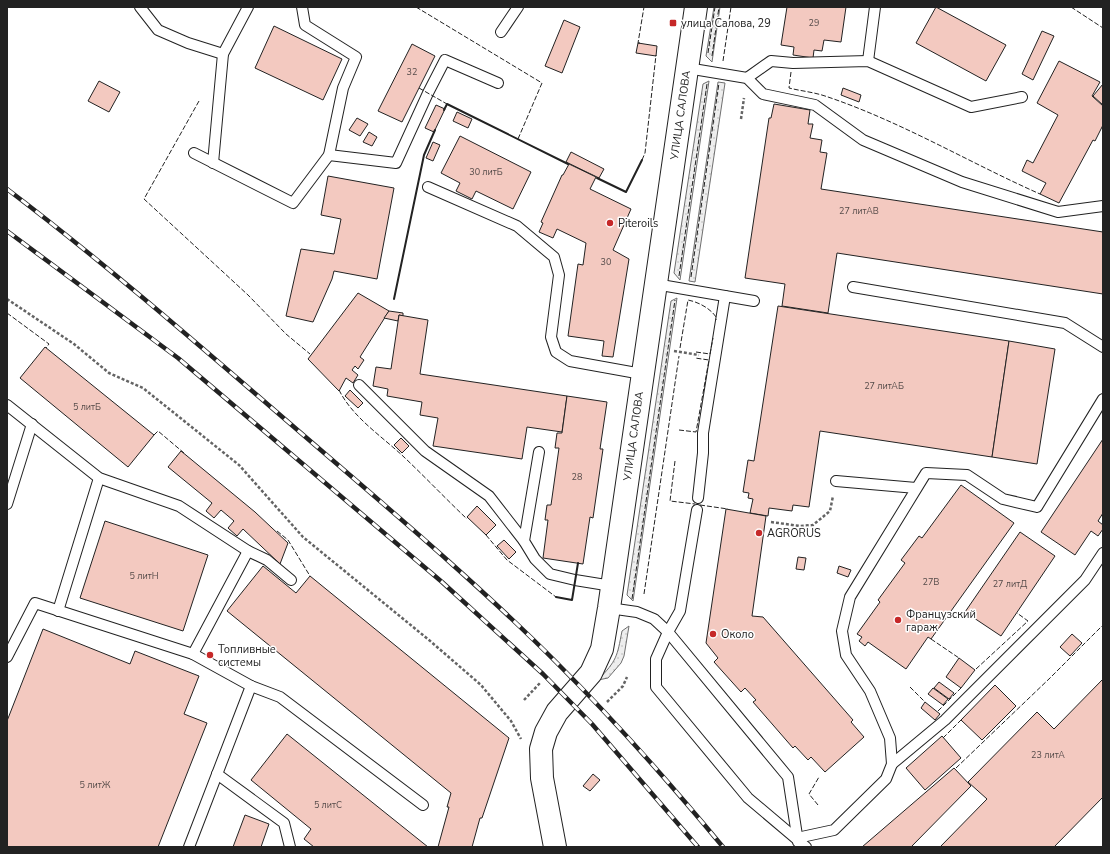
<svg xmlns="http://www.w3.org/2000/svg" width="1110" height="854" viewBox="0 0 1110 854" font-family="'Nunito Sans',sans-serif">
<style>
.grass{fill:url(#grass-dots);stroke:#6f6f6f}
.building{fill:#f3c9c0;stroke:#222}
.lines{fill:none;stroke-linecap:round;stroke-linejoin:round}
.lane-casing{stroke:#222;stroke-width:12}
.secondary-casing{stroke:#222;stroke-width:24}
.path{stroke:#646464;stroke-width:2.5;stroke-dasharray:3 2;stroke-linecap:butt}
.lane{stroke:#fff;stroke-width:10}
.secondary{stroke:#fff;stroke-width:22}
.rail-casing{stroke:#222;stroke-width:4.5}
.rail{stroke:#fff;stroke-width:3;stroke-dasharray:9;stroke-linecap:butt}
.fence{stroke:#222;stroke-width:1;stroke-dasharray:5 2;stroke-linecap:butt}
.wall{stroke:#222;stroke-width:2}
.poi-dot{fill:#c62828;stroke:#fff;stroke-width:1.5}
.labels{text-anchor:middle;stroke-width:3;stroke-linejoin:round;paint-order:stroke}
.number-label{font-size:9px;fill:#564c4a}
.poi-label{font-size:11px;fill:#222;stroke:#fff;text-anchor:start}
.street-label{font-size:11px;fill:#222;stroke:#fff}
</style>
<defs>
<pattern id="grass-dots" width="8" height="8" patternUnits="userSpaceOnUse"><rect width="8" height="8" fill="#eee"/><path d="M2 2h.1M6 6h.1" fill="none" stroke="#ccc" stroke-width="1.8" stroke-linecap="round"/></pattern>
</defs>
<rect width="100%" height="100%" fill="#fff"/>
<g class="grass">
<path d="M714,7H720L712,62L706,56Z"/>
<path d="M709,81L680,280L674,273L703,84Z"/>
<path d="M718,82L725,83L695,282L689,281Z"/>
<path d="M677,298L633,601L627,595L671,301Z"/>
<path d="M629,626L624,656L621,663L608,678L598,680C617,660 617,657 622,631Z"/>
</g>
<g class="building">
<path d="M787,7H846L841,42L824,40L822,51L814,50L813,58L793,55L794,47L781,45Z"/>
<path d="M936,7L1006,45L986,81L916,43Z"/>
<path d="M564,20L580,27L562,73L545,66Z"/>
<path d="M274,26L342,59L323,100L255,68Z"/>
<path d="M1042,31L1054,36L1033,80L1022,74Z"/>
<path d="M638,43L657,46L656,56L636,53Z"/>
<path d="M412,44L435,56L402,122L378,111Z"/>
<path d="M1059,61L1100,82L1092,96L1103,106V125L1095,141L1093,140L1059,203L1040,194L1046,183L1022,171L1027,160L1033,163L1058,115L1037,103Z"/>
<path d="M99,81L120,92L109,112L88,101Z"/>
<path d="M1103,84V105L1093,96Z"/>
<path d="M843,88L861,95L859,102L841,95Z"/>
<path d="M774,104L810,110L808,124H813L810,138L822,140L820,152L827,153L821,189L1103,232V294L837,253L828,313L782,306L785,284L745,278L769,118H771Z"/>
<path d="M436,105L445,109L434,132L425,128Z"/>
<path d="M457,112L472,119L468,128L453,121Z"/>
<path d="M357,118L368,124L360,136L349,130Z"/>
<path d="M369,132L377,137L372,146L363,142Z"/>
<path d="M460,136L531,172L513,209L476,191L472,199L456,191L460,183L441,173Z"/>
<path d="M433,142L440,145L433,161L426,158Z"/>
<path d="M571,152L604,169L599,178L566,162Z"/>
<path d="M569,164L596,177L590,189L631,209L613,250L629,259L613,357L602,356L604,341L568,336L578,264L583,265L586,243L557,229L553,238L539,232L543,223L541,222L562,175H563Z"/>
<path d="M328,176L394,188L377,279L334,271L332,279L313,322L286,316L301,249L334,254L341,219L321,215Z"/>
<path d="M358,293L389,311L360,357L364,360L358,369L355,366L352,370L358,375L353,383L346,378L339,391L308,359Z"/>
<path d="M778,306L1009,341L992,457L820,431L809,507L793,505L792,511L769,508L768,516L750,513L753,499L748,498L749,493L743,492L748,460L754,461Z"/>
<path d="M389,311L403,313V316L399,315L398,321L384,318Z"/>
<path d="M399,315L428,320L420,374L567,396L562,432L527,427L522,459L433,446L438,418L420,415L422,402L387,396L388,389L373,386L376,367L391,369Z"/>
<path d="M1009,341L1055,349L1037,464L992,457Z"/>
<path d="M45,347L154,435L128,467L20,378Z"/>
<path d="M350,390L363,403L358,408L345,396Z"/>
<path d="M567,396L607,402L600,449H603L593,518L590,517L583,564L543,558L548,520H545L547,505H551L559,448H555L557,433H562Z"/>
<path d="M401,438L409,446L402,453L394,445Z"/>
<path d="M1103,439V513L1098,521L1103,525V529L1098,536L1091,531L1075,555L1041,532Z"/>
<path d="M181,451L255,512L288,543L280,564L243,529L237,536L228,528L234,521L221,510L214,518L206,511L212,503L168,467Z"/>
<path d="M961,485L1014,523L931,639L928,637L906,669L868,642L865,646L859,641L862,637L857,634L880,602L878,600L905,563L901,560L919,536L922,538Z"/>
<path d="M477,506L496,525L486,535L467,517Z"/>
<path d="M726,509L766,516L752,616L763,617L853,720L851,722L864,737L825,772L811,757L808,760L795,746L793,748L753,702L756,700L745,688L741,692L714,662L718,658L706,643Z"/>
<path d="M105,521L208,555L183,631L80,598Z"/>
<path d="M1020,532L1055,556L1001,636L965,612Z"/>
<path d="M504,540L516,552L509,559L497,546Z"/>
<path d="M798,557L806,558L804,570L796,569Z"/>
<path d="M263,566L296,593L310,576L509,738L482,818H480L472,847H438L449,807H447L451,793L227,611Z"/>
<path d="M839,566L851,570L848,577L837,573Z"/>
<path d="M43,629L130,664L135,651L199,676L184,714L207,723L158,847H7V721Z"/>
<path d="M1072,634L1082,643L1070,656L1060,647Z"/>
<path d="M959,658L975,670L961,688L946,677Z"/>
<path d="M1103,679V797L1054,847H940L987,799L968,782L1037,712L1054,729Z"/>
<path d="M939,682L954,693L949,699L934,688Z"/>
<path d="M995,685L1016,706L982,740L961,720Z"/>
<path d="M933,688L948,699L943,705L928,694Z"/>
<path d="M925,702L940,714L935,720L921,708Z"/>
<path d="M287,734L428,847H314L304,839L311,829L251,780Z"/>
<path d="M942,736L961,758L925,790L906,768Z"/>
<path d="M954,768L971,786L911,847H862Z"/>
<path d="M593,774L600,780L590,791L583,786Z"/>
<path d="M245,815L269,824L261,847H233Z"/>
</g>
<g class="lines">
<g class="lane-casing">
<g id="lane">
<path d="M140,7L158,30L188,43L223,54"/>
<path d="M501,32L518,7"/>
<path d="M868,61L875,7"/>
<path d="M687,68L747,78L763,94L815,105L863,140L962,182L1058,212L1103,206"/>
<path d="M747,78L771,61L793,63L868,61L971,107L1022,97"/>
<path d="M194,153L293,203L329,155L343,88L356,57L305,25L302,7"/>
<path d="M329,155L396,163L428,93L445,60L498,83"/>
<path d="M213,163L223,54L248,7"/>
<path d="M428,187L517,226L554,257L559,275L551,337L556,352L570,361L642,374"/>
<path d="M655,284L754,301"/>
<path d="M853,287L1065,323L1103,347"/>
<path d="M359,385L425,451L489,496L524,541"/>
<path d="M7,405L99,478L179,506L248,551L267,560L291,580"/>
<path d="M539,452L524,541L535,559L550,574L575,580L612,586"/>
<path d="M836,481L916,488"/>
<path d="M698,498L703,453V433L725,296"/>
<path d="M7,504L32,424"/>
<path d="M697,510L680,611L668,632L656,659V687L748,798L806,847"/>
<path d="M609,608L637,612L654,619L668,632L788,777L798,842"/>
<path d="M58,611L99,478"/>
<path d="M193,654L248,551"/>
<path d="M7,657L35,603L193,654L251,686L189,847"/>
<path d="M251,686L280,697L423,805"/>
<path d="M892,764L945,720L1085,580L1103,553"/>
<path d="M217,774L284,823L290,847"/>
<path d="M797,838L834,830L886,779L892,764L890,738L870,691L846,655L842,631L850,597L926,473L967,475L1003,499L1037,507L1103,399"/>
</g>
</g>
<g class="secondary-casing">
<path id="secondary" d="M555,847L542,778L541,749L546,732L557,712L591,673L602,649L609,608L696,7"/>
</g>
<g class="path">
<path d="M741,119L744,98"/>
<path d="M7,299L74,344L109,373L143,388L239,465L303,537L429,640L481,685L511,721L521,739"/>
<path d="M674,351L699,355"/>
<path d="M771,522L800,526L813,525L830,511L833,496"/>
<path d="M524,700L540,683"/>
<path d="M607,702L623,686L627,677"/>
</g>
<use href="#lane" class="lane"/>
<use href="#secondary" class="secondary"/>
<g class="rail-casing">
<g id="rail">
<path d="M7,189C106,264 200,346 294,427C382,503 473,579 556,662C615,721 670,783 723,847"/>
<path d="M7,231L178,358L442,582L543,674L592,724L698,847"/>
</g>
</g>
<use href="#rail" class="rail"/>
<g class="fence">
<path d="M416,7L542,83L518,139"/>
<path d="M1071,7L1103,28"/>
<path d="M640,43H638L644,7"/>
<path d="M708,53L715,7"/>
<path d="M712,56L719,7"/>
<path d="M723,61L731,7"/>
<path d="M791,72L789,88C801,91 813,92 825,96C900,121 968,162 1040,194"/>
<path d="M419,88L447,104"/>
<path d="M199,101L144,199L248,295L286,334L310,354"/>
<path d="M642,160L645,153L656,55"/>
<path d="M679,276L707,84"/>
<path d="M691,277L719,83"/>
<path d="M7,313L49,344L46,348"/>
<path d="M680,348L688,300C698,302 710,308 716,317V320"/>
<path d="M696,352L710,354L713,338"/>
<path d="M339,390C353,418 383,437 405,458C426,478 446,499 467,519"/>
<path d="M679,430L696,432L709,360L695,358"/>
<path d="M154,435L158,431L184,453"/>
<path d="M675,461L670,501L695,504"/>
<path d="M700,505L728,509"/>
<path d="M277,531L288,540L310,576"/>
<path d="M486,535L507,560L556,597"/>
<path d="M644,594L679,356"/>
<path d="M632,599L675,300"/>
<path d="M931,639L959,658"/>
<path d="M976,669L1028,621L1017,613"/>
<path d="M910,687L925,702"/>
<path d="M938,711L961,688"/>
<path d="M943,738L961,720"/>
<path d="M956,768L1050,678L1103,625"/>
<path d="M818,805L809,794L819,777"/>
</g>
<g class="wall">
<path d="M444,110L447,104L568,164"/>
<path d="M597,178L626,192L642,160"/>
<path d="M394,299L424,155L435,130"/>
<path d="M556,597L572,600L578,563"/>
</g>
</g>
<g class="poi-dot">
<rect x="669" y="19" width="8" height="8" rx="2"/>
<circle cx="610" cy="223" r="4"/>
<circle cx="759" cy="533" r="4"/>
<circle cx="898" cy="620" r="4"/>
<circle cx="713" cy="634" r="4"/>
<circle cx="210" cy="655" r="4"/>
</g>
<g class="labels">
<g class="number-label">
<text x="814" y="26">29</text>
<text x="412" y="75">32</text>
<text x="486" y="175">30 литБ</text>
<text x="859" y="214">27 литАВ</text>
<text x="606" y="265">30</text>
<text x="884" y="389">27 литАБ</text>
<text x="87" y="410">5 литБ</text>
<text x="577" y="480">28</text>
<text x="144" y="579">5 литН</text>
<text x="931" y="585">27В</text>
<text x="1010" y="587">27 литД</text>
<text x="1048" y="758">23 литА</text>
<text x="95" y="788">5 литЖ</text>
<text x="328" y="808">5 литС</text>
</g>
<g class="poi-label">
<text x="681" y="27">улица Салова, 29</text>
<text x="618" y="227">Piteroils</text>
<text x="767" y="537">AGRORUS</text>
<text x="906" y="618">Французский<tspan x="906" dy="13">гараж</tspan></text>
<text x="721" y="638">Около</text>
<text x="218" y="653">Топливные<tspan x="218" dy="13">системы</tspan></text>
</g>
<g class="street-label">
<text transform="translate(680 115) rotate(-82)" y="4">УЛИЦА САЛОВА</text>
<text transform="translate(633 436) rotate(-82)" y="4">УЛИЦА САЛОВА</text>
</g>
</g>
<rect width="1110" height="854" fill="none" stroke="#222222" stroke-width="16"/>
</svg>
